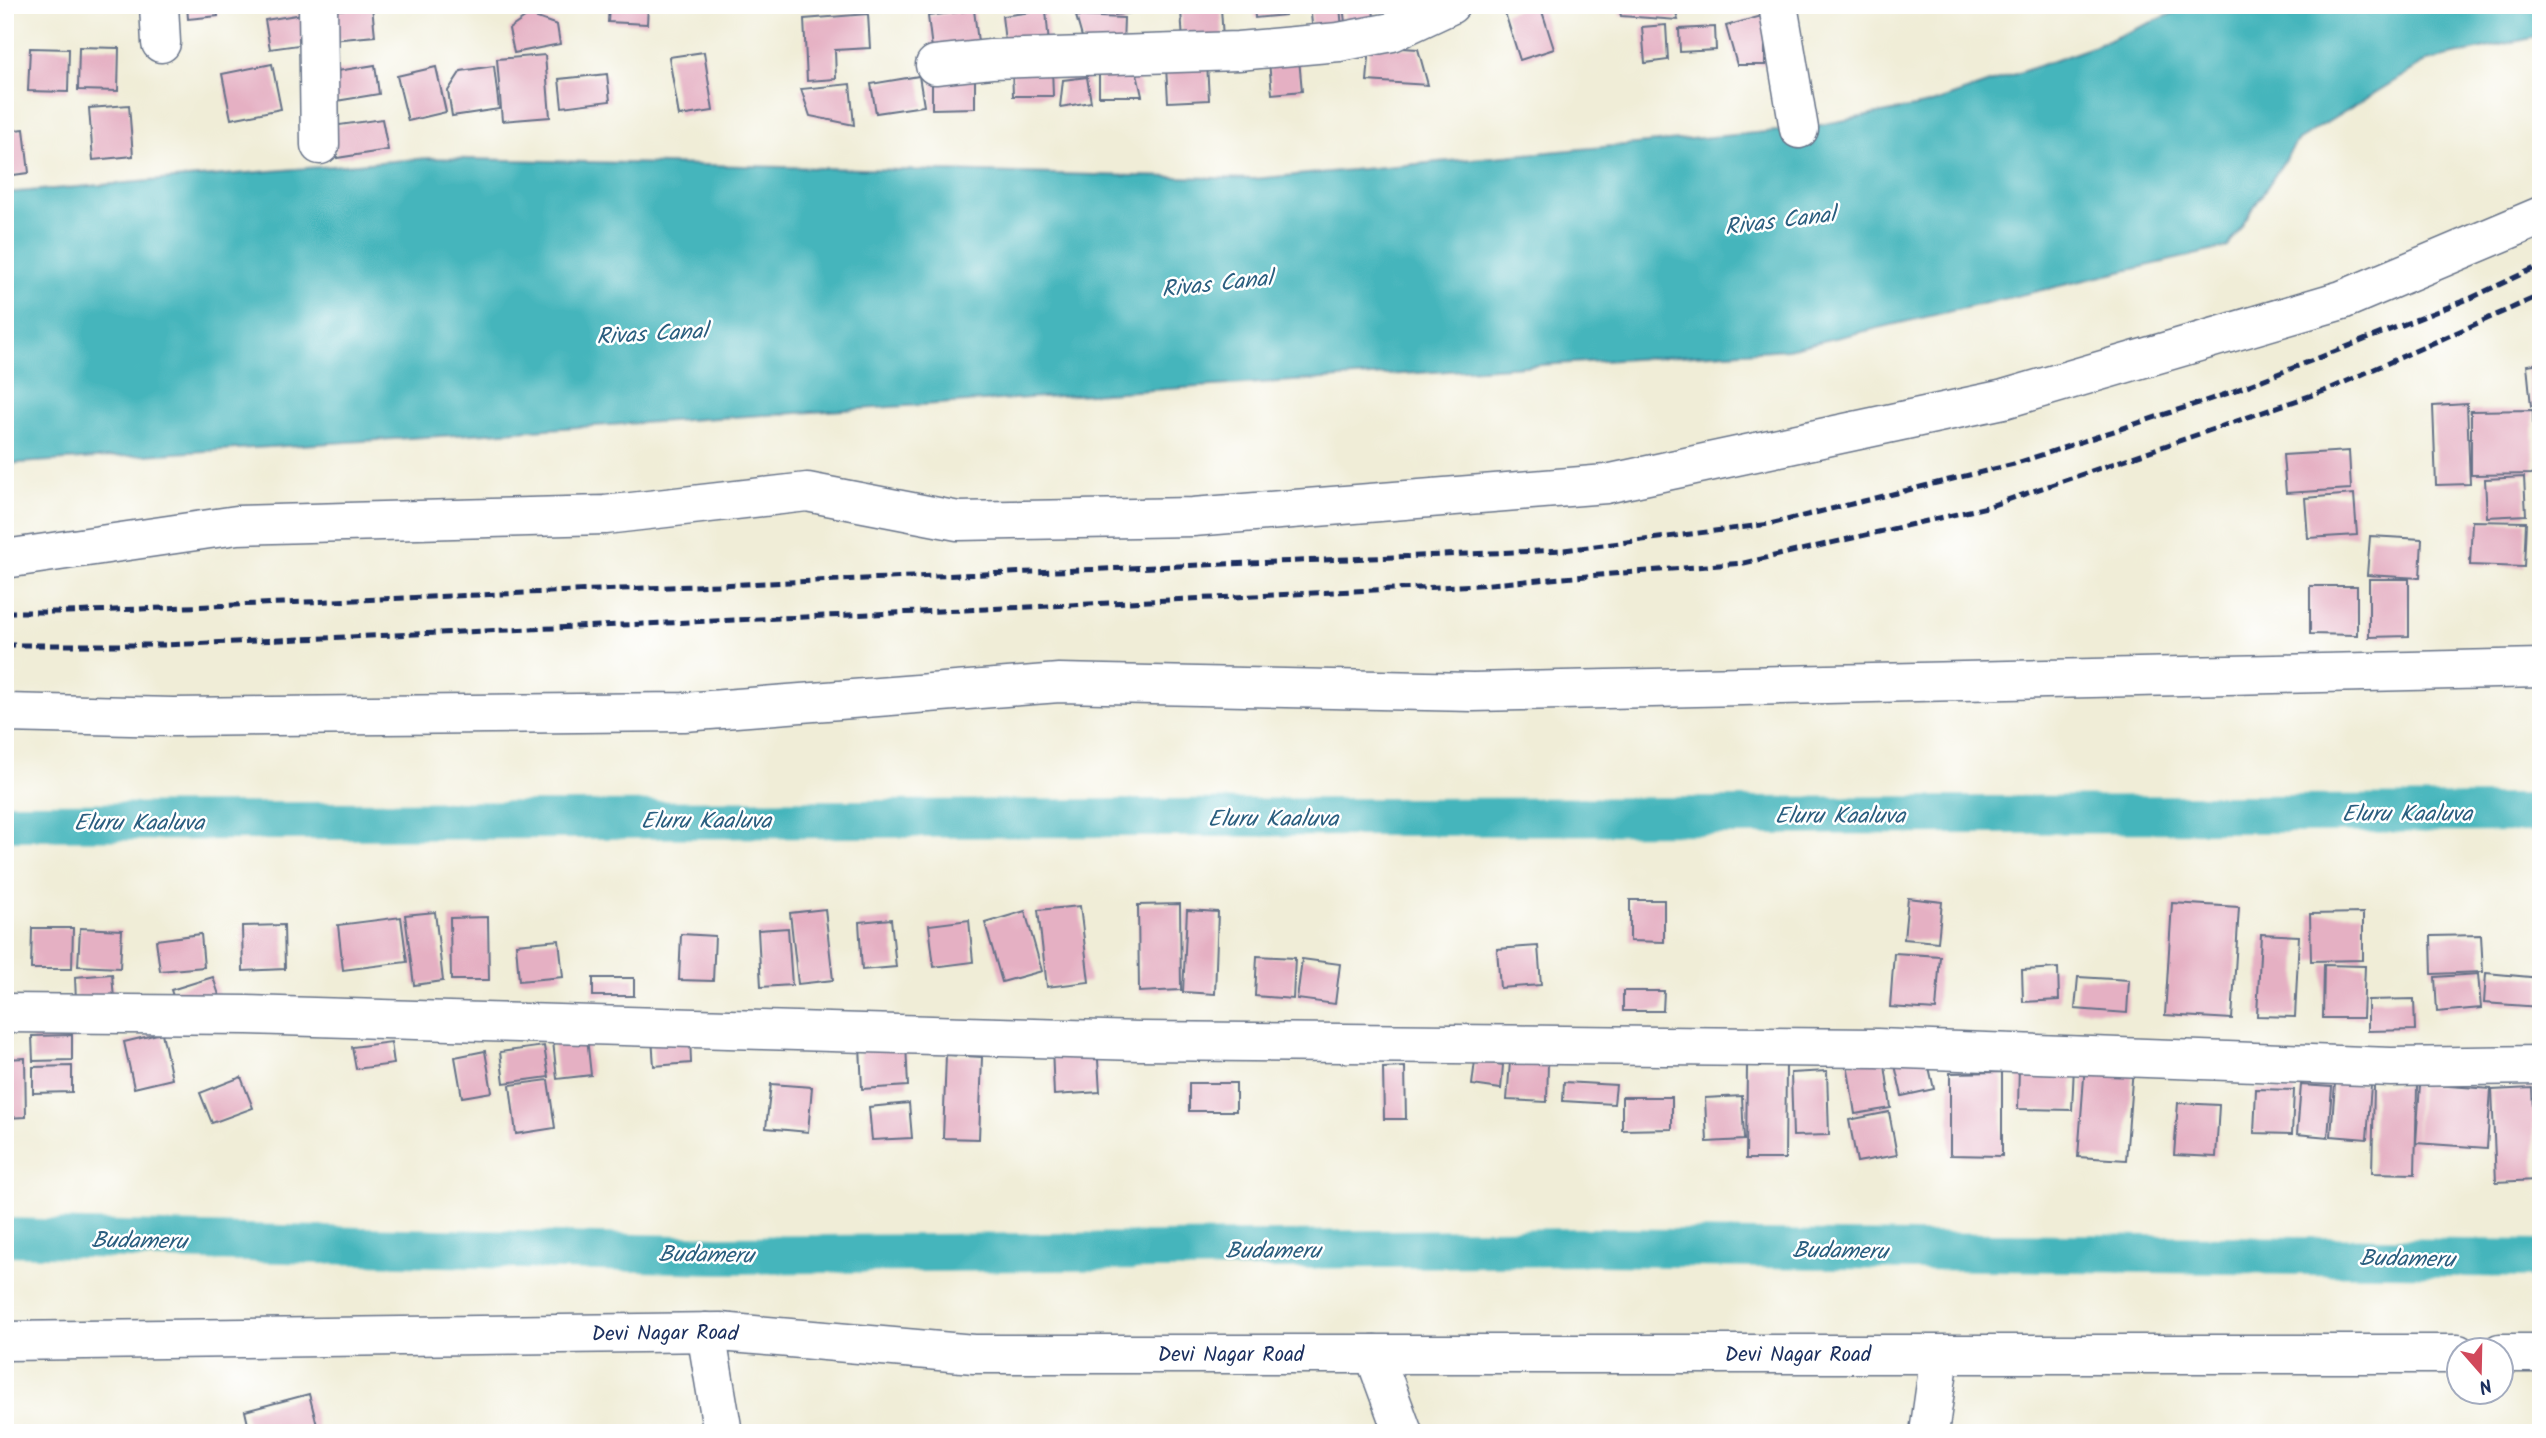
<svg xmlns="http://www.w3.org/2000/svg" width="2546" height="1438" viewBox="0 0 2546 1438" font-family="Kalam,sans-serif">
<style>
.water{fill:#45b5bc;stroke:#30728d;stroke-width:2}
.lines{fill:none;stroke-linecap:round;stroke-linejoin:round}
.canal{stroke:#45b5bc;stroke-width:38}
.building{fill:#e5b0c3}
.minor-casing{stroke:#667288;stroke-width:41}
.minor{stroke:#fff;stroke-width:38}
.rail{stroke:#1b2f5e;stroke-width:5;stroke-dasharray:10 5;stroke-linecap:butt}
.labels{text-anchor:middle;stroke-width:5;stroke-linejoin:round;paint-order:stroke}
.street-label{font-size:21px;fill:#1b2f5e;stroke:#fff}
.water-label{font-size:23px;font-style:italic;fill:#2a5e7f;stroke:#fff}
</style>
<rect width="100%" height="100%" fill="#fff"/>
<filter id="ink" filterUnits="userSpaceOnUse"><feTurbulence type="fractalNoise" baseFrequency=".0143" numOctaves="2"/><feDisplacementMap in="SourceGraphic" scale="14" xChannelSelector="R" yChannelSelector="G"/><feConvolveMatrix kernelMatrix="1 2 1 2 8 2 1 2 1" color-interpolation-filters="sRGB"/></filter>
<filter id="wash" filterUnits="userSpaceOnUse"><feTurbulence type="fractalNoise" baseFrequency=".00686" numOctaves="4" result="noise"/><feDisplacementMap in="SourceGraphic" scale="28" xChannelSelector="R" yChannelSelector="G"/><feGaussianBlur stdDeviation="1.57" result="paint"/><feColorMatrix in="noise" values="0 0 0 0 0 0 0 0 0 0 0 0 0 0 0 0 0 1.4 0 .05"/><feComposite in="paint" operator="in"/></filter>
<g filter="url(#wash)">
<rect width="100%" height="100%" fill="#f0edd7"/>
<path class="water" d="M2193,5H2541V36L2427,61L2297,141L2228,247L1788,349L5,464V193L429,158L1253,179L1799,129L1929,104L2090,48Z"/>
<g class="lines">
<g class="canal">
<path d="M5,822L2541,813"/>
<path d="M5,1237L720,1255L1597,1247L2541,1259"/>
</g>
</g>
<g id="blocks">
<g class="building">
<path d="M187,5H217L218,16L188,19Z"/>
<path d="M609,5H648L647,24L608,22Z"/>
<path d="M1059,5H1105V13L1059,11Z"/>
<path d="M1114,5H1157L1158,10L1115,15Z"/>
<path d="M1254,5H1284L1285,15L1255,18Z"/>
<path d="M1310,5H1340L1342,30L1313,33Z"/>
<path d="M1343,5H1373L1374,20L1345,23Z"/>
<path d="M1531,5H1540L1554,49L1520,60L1505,13Z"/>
<path d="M1618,5H1674L1678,20L1621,16Z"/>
<path d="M372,6L375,36L332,40L328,11Z"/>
<path d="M1221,8L1223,39L1183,42L1181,10Z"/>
<path d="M974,10L979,50L933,57L928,16Z"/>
<path d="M1046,10L1049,45L1006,50L1002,16Z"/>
<path d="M309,13L313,43L270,49L265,20Z"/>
<path d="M868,14L870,48L835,50L836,79L807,81L804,19Z"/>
<path d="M529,15L557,25L560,44L514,53L509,29Z"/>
<path d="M1765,15V65H1737L1726,26Z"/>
<path d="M1076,16L1124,18L1123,45L1084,44Z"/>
<path d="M1666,25L1668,60L1645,63L1642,27Z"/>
<path d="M1715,27L1716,50L1680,52L1679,29Z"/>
<path d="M1370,46L1418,49L1428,85L1367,81Z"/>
<path d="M79,47L119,48L118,91L78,90Z"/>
<path d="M30,48L69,49L68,92L28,91Z"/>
<path d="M704,52L713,111L679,116L669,57Z"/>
<path d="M545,55L550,117L502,121L497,59Z"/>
<path d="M1299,59L1302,91L1272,94L1269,62Z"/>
<path d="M1207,63L1209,100L1168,102L1166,67Z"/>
<path d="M272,64L281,109L231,119L222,74Z"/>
<path d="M375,65L379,94L336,101L331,72Z"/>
<path d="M494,66L499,109L452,116L448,91L461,71Z"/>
<path d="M1052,66L1053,96H1013L1012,67Z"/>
<path d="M436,67L446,112L408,121L397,76Z"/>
<path d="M607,74L610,101L562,107L559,79Z"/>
<path d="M1099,74H1137L1142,96H1099Z"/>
<path d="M919,76L924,106L876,113L871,84Z"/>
<path d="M932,76H975V108L932,109Z"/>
<path d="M1087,77L1091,102L1060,107L1063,80Z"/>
<path d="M850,84L854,125L810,116L801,89Z"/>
<path d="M129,105L133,156L93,160L89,108Z"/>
<path d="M382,119L388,150L337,158L332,126Z"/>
<path d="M24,129L29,173L5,176V131Z"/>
<path d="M2541,363V405L2531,406L2527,365Z"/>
<path d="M2467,404L2470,484L2436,485L2433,406Z"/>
<path d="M2533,410L2534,474L2471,475V411Z"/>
<path d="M2349,451L2351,489L2286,493L2283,455Z"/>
<path d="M2524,477L2526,515L2487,517L2485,479Z"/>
<path d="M2354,494L2357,535L2308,538L2305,498Z"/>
<path d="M2472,521L2526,522L2524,567L2470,565Z"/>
<path d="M2370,536L2422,539L2420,578L2367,575Z"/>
<path d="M2369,579H2409V636L2369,637Z"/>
<path d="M2310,586H2357V635L2310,634Z"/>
<path d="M1908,898L1942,902L1938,942L1904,939Z"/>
<path d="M1630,900H1664V942L1630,941Z"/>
<path d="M2172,903L2239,907L2232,1019L2165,1015Z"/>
<path d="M1180,904L1181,990L1139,992L1138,905Z"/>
<path d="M1080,906L1089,982L1047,987L1038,910Z"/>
<path d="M825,909L833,980L798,984L790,913Z"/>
<path d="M1187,910L1218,912L1215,994L1183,992Z"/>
<path d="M1025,911L1042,971L1002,982L985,923Z"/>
<path d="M435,912L443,981L414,985L405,915Z"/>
<path d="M2363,913V960L2311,961L2310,914Z"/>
<path d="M401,917L407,962L343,970L338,925Z"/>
<path d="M488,917L489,980H451L450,918Z"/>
<path d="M891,919L896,967L862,970L859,922Z"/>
<path d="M969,920L973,962L934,967L929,925Z"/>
<path d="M284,925L285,969L243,971L242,926Z"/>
<path d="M32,928H73L72,969H31Z"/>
<path d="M80,928L122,930L120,968L78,966Z"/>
<path d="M788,928L792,985L761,987L758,930Z"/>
<path d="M201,934L204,967L160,971L156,940Z"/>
<path d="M681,934L715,936L713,981L679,980Z"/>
<path d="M2261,934L2299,936L2295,1017L2257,1016Z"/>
<path d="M2481,935L2483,972L2432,974L2431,936Z"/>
<path d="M559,940L563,977L519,981L516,944Z"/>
<path d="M1538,946L1541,985L1500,988L1497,949Z"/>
<path d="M1894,953L1940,956L1936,1010L1890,1007Z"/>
<path d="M1257,956L1295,958L1293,999L1255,996Z"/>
<path d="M1302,959L1340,964L1335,1004L1297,999Z"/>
<path d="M2324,965L2365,966L2363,1018H2323Z"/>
<path d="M2058,968L2059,1000L2023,1002L2022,970Z"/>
<path d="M2486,973L2541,978L2540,1007L2484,1003Z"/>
<path d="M112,974L114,999L76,1001L75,977Z"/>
<path d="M2478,974L2481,1008L2437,1012L2435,977Z"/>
<path d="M213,977L219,995L177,1008L171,990Z"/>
<path d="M2078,977L2129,980L2127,1013L2075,1009Z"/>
<rect x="593" y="978" width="41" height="18"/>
<path d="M1623,991H1664L1663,1011H1623Z"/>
<path d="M2414,999L2415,1030L2368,1031V1000Z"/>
<path d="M162,1033L172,1079L134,1088L124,1042Z"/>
<path d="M72,1035V1060L33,1061L32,1036Z"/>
<path d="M690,1035L691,1063L654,1066L652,1038Z"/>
<path d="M587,1038L591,1075L557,1079L553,1041Z"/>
<path d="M391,1042L394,1064L356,1069L352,1047Z"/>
<path d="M906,1044L908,1086L862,1089L860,1046Z"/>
<path d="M1097,1044L1100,1092L1054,1095L1052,1047Z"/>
<path d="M544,1046L549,1077L504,1083L500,1052Z"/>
<path d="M485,1051L492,1092L462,1097L455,1057Z"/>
<path d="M1926,1054L1934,1089L1902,1096L1894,1061Z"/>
<path d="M946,1055L982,1057L979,1139L943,1138Z"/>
<path d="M25,1058L26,1117L5,1118V1059Z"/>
<path d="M1884,1058L1891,1108L1855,1114L1847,1063Z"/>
<path d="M1475,1061L1503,1065L1501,1089L1472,1085Z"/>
<path d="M1510,1062L1548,1063L1547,1102L1507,1100Z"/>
<path d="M2085,1064L2133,1067L2126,1160L2078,1157Z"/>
<path d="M1747,1065H1786L1785,1159H1746Z"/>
<path d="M2019,1065L2074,1066L2072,1110L2018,1109Z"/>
<path d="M72,1066V1092L33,1093V1067Z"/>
<path d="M1405,1067L1406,1119H1384L1383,1068Z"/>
<path d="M1827,1071L1829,1135L1793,1136L1791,1073Z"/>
<path d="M2002,1072V1156L1950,1155V1073Z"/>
<path d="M241,1077L253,1108L212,1123L200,1093Z"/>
<path d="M548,1080L555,1128L516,1134L510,1085Z"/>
<path d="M1564,1082L1616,1085L1614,1104L1563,1101Z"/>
<rect x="1189" y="1083" width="47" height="28"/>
<path d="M2335,1083L2371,1085L2367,1139L2331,1136Z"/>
<path d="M771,1084L812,1087L808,1132L766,1128Z"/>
<path d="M2420,1084L2491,1089L2487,1148L2416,1143Z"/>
<path d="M2301,1085L2332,1087L2328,1137L2297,1134Z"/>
<path d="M2374,1086H2417L2415,1174L2372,1173Z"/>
<path d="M2532,1088L2536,1180L2496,1182L2492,1090Z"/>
<path d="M2256,1089L2294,1090L2292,1134L2254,1133Z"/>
<path d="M1742,1096L1744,1140L1707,1142L1705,1098Z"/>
<path d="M1622,1097H1672V1129L1622,1130Z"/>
<path d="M909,1103L912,1138L872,1140L869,1107Z"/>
<path d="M2178,1103L2219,1105L2216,1157L2174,1155Z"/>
<path d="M1889,1112L1897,1155L1857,1162L1849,1120Z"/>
<path d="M309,1394L319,1433H250L245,1411Z"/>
</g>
</g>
</g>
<g filter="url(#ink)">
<use href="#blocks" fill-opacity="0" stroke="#667288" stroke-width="2"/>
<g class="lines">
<g class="minor-casing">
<g id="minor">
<path d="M159,5L161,43"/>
<path d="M318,5L320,145"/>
<path d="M1778,5L1799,129"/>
<path d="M935,65L991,59L1238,51L1339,42L1392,32L1450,5"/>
<path d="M5,559L237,525L605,515L807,492L958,521L1193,517L1606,484L2004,399L2342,300L2541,216"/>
<path d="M5,713L173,717L684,712L1059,683L1473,692L2541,668"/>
<path d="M5,1013L247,1015L1139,1041L1877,1048L2391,1067L2541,1065"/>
<path d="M706,1332L723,1433"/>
<path id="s1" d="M5,1341L720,1332L974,1354H2458"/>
<path d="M2500,1353H2541"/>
<path d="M1374,1354L1403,1433"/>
<path d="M1929,1433L1940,1355"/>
</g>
</g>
<use href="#minor" class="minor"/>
<g class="rail">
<path d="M5,612H66L1564,550L1770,524L2014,464L2229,393L2471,298L2541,265"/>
<path d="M5,645H165L986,609L1478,585L1744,563L1987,507L2327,390L2541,295"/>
</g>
</g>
</g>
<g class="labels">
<g class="street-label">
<text dy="7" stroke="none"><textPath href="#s1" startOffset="660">Devi Nagar Road</textPath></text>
<text dy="7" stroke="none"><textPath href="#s1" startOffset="1227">Devi Nagar Road</textPath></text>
<text dy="7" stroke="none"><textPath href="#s1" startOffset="1794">Devi Nagar Road</textPath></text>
</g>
<g class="water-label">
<text transform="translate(1780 220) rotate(-7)" y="8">Rivas Canal</text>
<text transform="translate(1217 283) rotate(-6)" y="8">Rivas Canal</text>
<text transform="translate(652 333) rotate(-3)" y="8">Rivas Canal</text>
<text x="2407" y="821">Eluru Kaaluva</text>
<text x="1840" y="823">Eluru Kaaluva</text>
<text x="1273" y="826">Eluru Kaaluva</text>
<text x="706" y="828">Eluru Kaaluva</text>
<text x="139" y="830">Eluru Kaaluva</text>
<text transform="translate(139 1240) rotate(1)" y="8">Budameru</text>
<text x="1273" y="1258">Budameru</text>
<text transform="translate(1840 1250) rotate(1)" y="8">Budameru</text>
<text transform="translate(706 1254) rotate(1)" y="8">Budameru</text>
<text transform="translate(2407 1258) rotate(1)" y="8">Budameru</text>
</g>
</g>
<rect width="2546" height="1438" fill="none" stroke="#fff" stroke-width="28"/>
<g transform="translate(2480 1371) rotate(160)"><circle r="33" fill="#ffffff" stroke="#a4acbf" stroke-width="2"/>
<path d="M0-5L12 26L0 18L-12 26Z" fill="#d1495b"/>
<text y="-10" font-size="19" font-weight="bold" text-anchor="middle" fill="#1b2f5e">N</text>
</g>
</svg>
